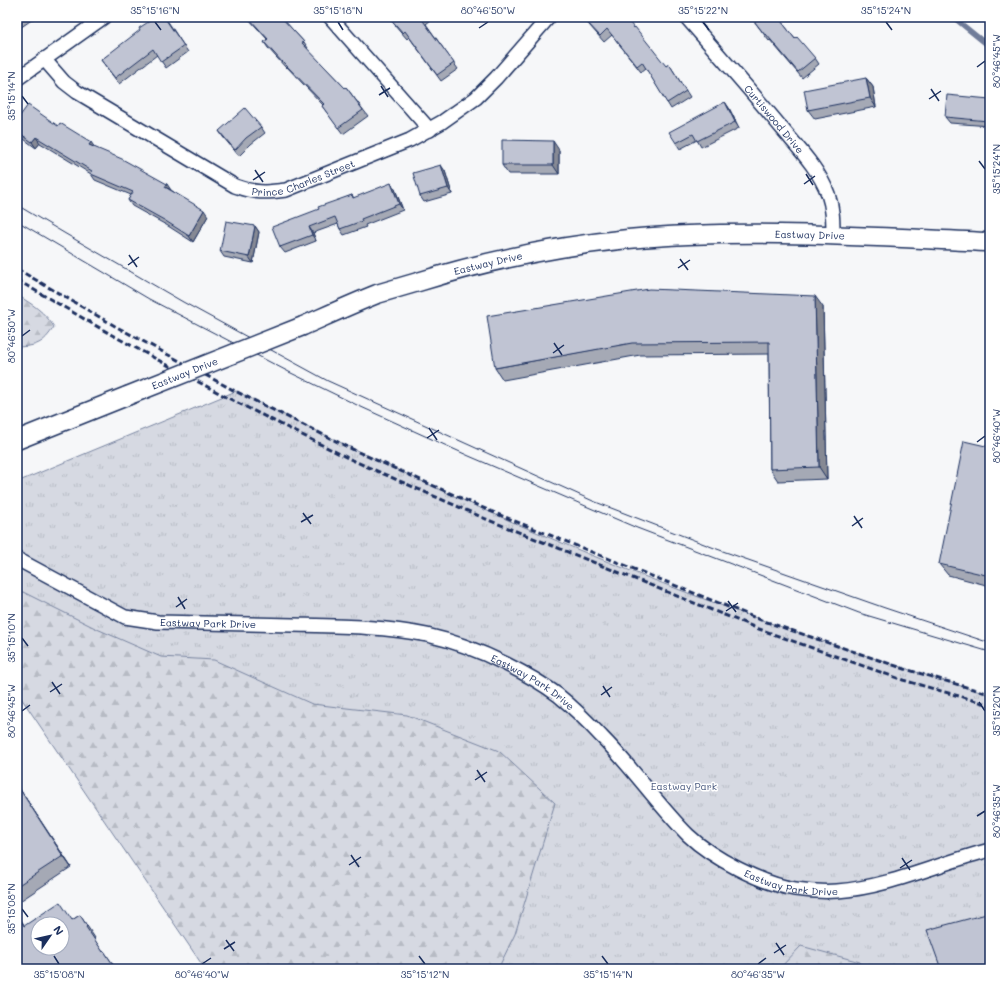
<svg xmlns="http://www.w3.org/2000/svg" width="1007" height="986" viewBox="0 0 1007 986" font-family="Mali,sans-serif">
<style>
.grass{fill:url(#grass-tufts);stroke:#7884a0}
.forest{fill:url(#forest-firs);stroke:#7884a0}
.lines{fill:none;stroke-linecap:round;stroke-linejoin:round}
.stream{stroke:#707c99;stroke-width:5}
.minor-casing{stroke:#1b2f5e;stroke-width:16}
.secondary-casing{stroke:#1b2f5e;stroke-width:21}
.minor{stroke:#fff;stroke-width:13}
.secondary{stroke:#fff;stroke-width:18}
.tram{stroke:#1b2f5e;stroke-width:1}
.rail{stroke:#1b2f5e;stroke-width:3;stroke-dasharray:6 3;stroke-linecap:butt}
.secondary-bridge-casing{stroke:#1b2f5e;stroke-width:21;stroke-linecap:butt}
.secondary-bridge{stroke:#fff;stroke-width:18}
.wall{fill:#a5a9b5;stroke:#1b2f5e}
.shaded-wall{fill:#868994;stroke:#1b2f5e}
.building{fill:#c0c4d3;stroke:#1b2f5e;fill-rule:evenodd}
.ticks{fill:none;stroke:#1b2f5e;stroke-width:1.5}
.labels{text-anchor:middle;stroke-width:3;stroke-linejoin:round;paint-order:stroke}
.street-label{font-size:10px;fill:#1b2f5e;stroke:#fff}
.park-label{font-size:10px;fill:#4a5a7f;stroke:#fff}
.neatline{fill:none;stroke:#1b2f5e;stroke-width:1.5}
.ticks-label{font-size:10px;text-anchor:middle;fill:#1b2f5e}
</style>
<defs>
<pattern id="grass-tufts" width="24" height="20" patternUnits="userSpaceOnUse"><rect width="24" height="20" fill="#d6d9e2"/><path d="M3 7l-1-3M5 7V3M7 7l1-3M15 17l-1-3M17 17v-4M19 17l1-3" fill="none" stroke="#b7bbc4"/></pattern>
<pattern id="forest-firs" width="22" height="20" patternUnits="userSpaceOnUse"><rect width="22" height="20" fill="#d6d9e2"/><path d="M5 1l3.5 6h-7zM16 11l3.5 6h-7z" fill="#b7bbc4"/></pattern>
</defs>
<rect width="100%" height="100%" fill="#f6f7f9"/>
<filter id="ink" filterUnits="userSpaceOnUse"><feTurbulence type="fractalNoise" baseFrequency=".025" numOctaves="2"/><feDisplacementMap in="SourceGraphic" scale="8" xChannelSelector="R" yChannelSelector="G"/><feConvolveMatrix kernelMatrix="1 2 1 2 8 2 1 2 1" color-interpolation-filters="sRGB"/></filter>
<g filter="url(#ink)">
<path class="grass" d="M236,391C341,443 446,495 555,540C697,600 843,650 990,695V969H457L17,604V482Z"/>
<g class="forest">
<path d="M17,295C32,304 45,312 54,327C43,344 37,346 17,347Z"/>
<path d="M17,589L97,629L161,657L214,660L312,704L407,715L499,751L555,803L515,934L498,969H205L17,692Z"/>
<path d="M801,946L860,962L863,969H779Z"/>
</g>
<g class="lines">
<path class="stream" d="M953,17L990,47"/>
<g class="minor-casing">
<g id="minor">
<path d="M330,17L430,130"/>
<path id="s1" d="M686,17C719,55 753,93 785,132C801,151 819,170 828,194C833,208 833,222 833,236"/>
<path id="s2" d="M44,59L64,82L77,92L235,186C255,193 265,193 286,190L410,140L442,122L476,98L496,78L549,17"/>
<path d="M17,79L104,17"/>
<path id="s3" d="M17,559L125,617L158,622C203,623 248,624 293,625C338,626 383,626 427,635C454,641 482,652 506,664C524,673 542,683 558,695C574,708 588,722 602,737C633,768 657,804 688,835C712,858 762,884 795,889C809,891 823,892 837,891C890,887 939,863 990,850"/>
</g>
</g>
<g class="secondary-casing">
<g id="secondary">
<path id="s4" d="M303,326C328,315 352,304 377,294C391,290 404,286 418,282C486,261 557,246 628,239C747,228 871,237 990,242"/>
<path d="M17,440L127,396"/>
</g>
</g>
<use href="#minor" class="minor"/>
<use href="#secondary" class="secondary"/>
<g class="tram">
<path d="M17,205L64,233L183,302L328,381L593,501L717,549L885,608L990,643"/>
<path d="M17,221L149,299L289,372L359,406L469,456L637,528L859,613L990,652"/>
</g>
<g class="rail">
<path d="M17,269L115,326L235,391L358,452L490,511L761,620L905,669L990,694"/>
<path d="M17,280L112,335L230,399L352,460L486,519L759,629L903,680L990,705"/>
</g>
<g class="secondary-bridge-casing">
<g id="secondary-bridge">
<path id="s5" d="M127,396L303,326"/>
</g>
</g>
<use href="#secondary-bridge" class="secondary-bridge"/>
</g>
<g class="wall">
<path d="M17,17H36L17,30Z"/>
<path d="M165,17L188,52L166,68L157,55L119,84L101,60Z"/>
<path d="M247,17H281L304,42L308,48L307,49L345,88L346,87L368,116L343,134L322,106L323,105L287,67L286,68L268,48L264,42L267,39Z"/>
<path d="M388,17H429L431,20L426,24L458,69L441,81L409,37L407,39Z"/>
<path d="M588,17L666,66L669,64L690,97L671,109L646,68L641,72L612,35L604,42L590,26L585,20Z"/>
<path d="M751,17H778L795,39L815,58L819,64L802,78L770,40L769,41Z"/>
<path d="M866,78L873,87L876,107L815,119L808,110Z"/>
<path d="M990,99V126L950,123L945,117Z"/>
<path d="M725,102L729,108L739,128L701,147L697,140L680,149L676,143Z"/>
<path d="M17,120L58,126L95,148L171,190L208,216L193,242L168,226L132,206L128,200L131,195L95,180L91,174L40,143L36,148L17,134Z"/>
<path d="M261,127L265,133L251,144L239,156L223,137L219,131Z"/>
<path d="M559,150V174H508L502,165Z"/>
<path d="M445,171L452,194L424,202L420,196Z"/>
<path d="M395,189L403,210L365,225L366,227L344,235L340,229L338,224L313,233L316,241L285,253L280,247L319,209L352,195L354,198Z"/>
<path d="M255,226L259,232L253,263L224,257L220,251Z"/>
<path d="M823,307L827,479L778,481L770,469L769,354L640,355L503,380L495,368Z"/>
<path d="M990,447V586L948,575L939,564Z"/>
<path d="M17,785L71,867L17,903Z"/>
<path d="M17,914L25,926L72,920L80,915L95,938L94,939L103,952L104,951L116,969H17Z"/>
</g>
<g class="shaded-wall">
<path d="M866,78L873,87L876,107L870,98Z"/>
<path d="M990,99V124L988,121Z"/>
<path d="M725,102L729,108L739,128L735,122Z"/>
<path d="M36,137L40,143L36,148L32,142Z"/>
<path d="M553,141L559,150V174L553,165Z"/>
<path d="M91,142L95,148L89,145Z"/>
<path d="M441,165L445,171L452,194L448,188Z"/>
<path d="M391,183L395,189L403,210L399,204Z"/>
<path d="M167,184L171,190L165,187Z"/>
<path d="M204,210L208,216L193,242L189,236Z"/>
<path d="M255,226L259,232L253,263L249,257Z"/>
<path d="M309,227L313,233L316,241L312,235Z"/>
<path d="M815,296L823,307L827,479L819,467Z"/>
<path d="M17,785L71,867L63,856Z"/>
</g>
<g class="building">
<path d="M17,17H23L17,21Z"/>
<path d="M156,17H164L184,46L161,62L153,49L115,78L101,60L140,30L139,28Z"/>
<path d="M248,17H281L304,42L302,43L345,88L346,87L363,110L338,128L322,106L324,104L282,61V62L264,42L268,39Z"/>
<path d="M389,17H423L421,18L454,63L437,75L405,31L403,33Z"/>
<path d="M588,17H625L634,28L635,27L666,66L669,64L686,91L667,103L642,62L637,66L607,29L600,36L585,20Z"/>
<path d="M751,17H778L795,39L797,37L815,58L798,72L766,34L765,35Z"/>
<path d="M866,78L870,98L808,110L804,90Z"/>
<path d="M947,95L990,99L988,121L945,117Z"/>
<path d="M725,102L735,122L697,141L693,134L676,143L669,132Z"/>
<path d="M28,105L58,126L60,123L91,142L89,145L122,159L167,184L165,187L204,210L189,236L164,220L128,200L133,192L91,174L92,171L36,137L32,142L17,131V120Z"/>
<path d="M245,108L261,127L246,138L235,150L219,131Z"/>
<path d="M502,140L553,141V165H502Z"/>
<path d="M441,165L448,188L420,196L413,173Z"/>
<path d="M391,183L399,204L361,219L362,221L340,229L335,217L309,227L312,235L280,247L272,227L319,209L318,207L352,195L353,198Z"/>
<path d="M226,221L255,226L249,257L220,251Z"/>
<path d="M649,289L815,296L819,467L770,469L769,342L632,343L495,368L487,316Z"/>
<path d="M964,441L990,447V576L939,564Z"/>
<path d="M17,785L63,856L17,886Z"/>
<path d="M60,902L72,920L80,915L87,926L86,927L103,952L104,951L116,969H17V915L24,926ZM38,924H62V948H38Z"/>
<path d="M990,913V969H941L927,930Z"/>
</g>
</g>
<path class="ticks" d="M155,22L161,30M338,22L343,30M703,22L709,30M886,22L892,30M479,28L488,22M977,67L985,61M381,86L388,97M931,89L939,101M379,95L390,88M22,96L28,104M929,99L941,91M979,161L985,169M255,170L263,182M806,174L813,185M253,180L265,172M804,184L815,176M129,255L137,267M680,259L688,270M128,265L139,257M678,268L690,260M22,336L30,330M554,343L562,355M553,353L564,345M429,428L437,440M427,438L439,430M977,442L985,436M303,513L311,524M854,516L862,528M301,522L313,515M852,526L863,518M178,597L185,609M728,601L736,612M176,607L187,599M726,611L738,603M22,638L28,646M52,682L60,694M603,686L610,697M50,692L62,684M601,695L612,687M979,702L985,711M22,711L30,705M477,770L485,782M475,780L487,772M977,816L985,811M351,855L359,867M902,858L910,870M349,865L361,857M900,868L912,860M22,909L28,917M226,940L234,951M776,943L784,955M224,949L235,942M774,953L786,945M54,956L59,964M419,956L425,964M602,956L608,964M202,964L211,958M758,964L766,958"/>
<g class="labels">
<g class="street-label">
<text dy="4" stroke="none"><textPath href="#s1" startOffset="135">Curtiswood Drive</textPath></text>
<text dy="4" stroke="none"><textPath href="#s2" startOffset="302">Prince Charles Street</textPath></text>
<text dy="4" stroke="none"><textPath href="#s4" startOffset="520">Eastway Drive</textPath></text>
<text dy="4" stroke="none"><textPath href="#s4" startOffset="196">Eastway Drive</textPath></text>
<text dy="4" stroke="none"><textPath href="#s5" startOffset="62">Eastway Drive</textPath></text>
<text dy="4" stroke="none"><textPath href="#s3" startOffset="206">Eastway Park Drive</textPath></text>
<text dy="4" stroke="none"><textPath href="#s3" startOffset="542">Eastway Park Drive</textPath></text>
<text dy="4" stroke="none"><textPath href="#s3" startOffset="878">Eastway Park Drive</textPath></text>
</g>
<g class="park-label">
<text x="684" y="790">Eastway Park</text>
</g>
</g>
<rect width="1007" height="986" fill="none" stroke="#fff" stroke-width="44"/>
<g transform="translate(50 936) rotate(56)"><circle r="19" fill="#ffffff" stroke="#a4acbf"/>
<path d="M0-3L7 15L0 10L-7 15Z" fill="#1b2f5e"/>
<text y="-6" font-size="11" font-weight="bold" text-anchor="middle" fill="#1b2f5e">N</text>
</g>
<rect x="22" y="22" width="963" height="942" class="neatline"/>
<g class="ticks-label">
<text x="155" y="14">35°15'16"N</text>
<text x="338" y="14">35°15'18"N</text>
<text x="488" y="14">80°46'50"W</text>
<text x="703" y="14">35°15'22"N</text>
<text x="886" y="14">35°15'24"N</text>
<text transform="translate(996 61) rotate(-90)" y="4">80°46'45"W</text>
<text transform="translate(11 96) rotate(-90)" y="4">35°15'14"N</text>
<text transform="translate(996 169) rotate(-90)" y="4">35°15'24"N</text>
<text transform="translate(11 336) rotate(-90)" y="4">80°46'50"W</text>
<text transform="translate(996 436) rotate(-90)" y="4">80°46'40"W</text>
<text transform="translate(11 638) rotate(-90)" y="4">35°15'10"N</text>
<text transform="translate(996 711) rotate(-90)" y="4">35°15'20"N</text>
<text transform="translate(11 711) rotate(-90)" y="4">80°46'45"W</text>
<text transform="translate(996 811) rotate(-90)" y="4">80°46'35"W</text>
<text transform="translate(11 909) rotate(-90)" y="4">35°15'08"N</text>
<text x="59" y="978">35°15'08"N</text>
<text x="202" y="978">80°46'40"W</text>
<text x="425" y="978">35°15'12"N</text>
<text x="608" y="978">35°15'14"N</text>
<text x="758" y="978">80°46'35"W</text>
</g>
</svg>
